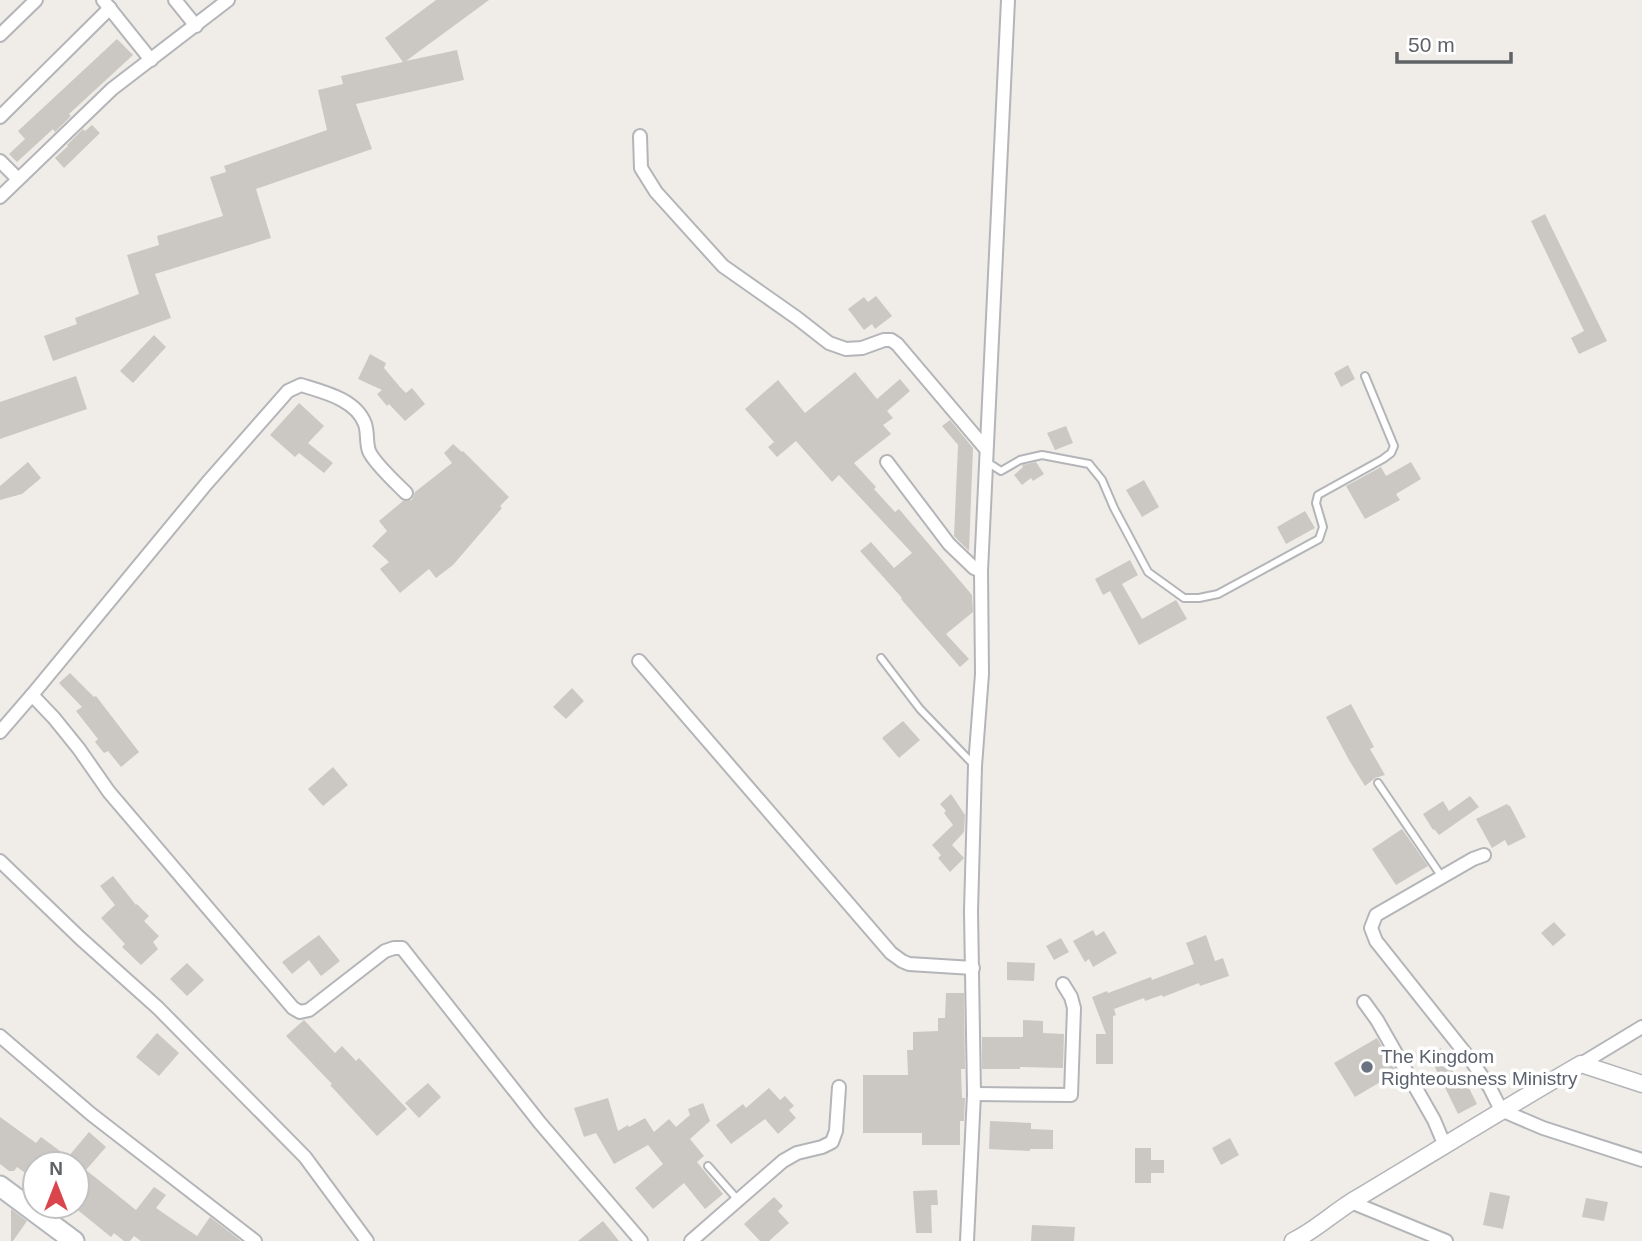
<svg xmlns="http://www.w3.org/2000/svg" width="1642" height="1241" viewBox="0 0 1642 1241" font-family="Arial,sans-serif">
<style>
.building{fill:#cbc8c4}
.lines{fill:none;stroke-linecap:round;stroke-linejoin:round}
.service-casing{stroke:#b3b5b8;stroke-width:10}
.minor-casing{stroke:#b3b5b8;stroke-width:16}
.tertiary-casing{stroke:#b3b5b8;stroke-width:19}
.secondary-casing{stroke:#b4b7bb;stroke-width:23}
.service{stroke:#fff;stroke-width:6}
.minor{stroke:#fff;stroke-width:12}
.tertiary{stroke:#fff;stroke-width:16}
.secondary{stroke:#fff;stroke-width:19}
.worship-dot{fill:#6b7280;stroke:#fff;stroke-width:2.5}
.labels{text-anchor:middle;stroke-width:7;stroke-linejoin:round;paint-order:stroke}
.worship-label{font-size:19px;fill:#5b616d;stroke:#fff;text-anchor:start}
</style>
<rect width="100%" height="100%" fill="#f0ede8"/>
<g class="building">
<path d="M436,0H489L406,61L457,50L464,80L356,104L372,149L256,189L271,238L155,274L171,318L53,361L44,336L77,324L75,318L139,294L127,255L159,245L157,236L223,216L210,177L226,172L224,166L327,130L318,90L343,84L341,76L403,62L385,38Z"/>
<path d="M117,39L133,55L69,114L71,116L55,132L53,129L17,162L9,154L25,139L18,131Z"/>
<path d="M92,125L100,133L64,168L55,158L68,146L67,145L83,129L85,131Z"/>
<path d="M1545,214L1607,341L1579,354L1571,338L1584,331L1531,221Z"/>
<path d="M876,296L892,316L875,329L872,324L864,330L848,309L864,297L868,302Z"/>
<path d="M154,335L166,347L133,383L120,371Z"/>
<path d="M370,354L386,363L384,368L400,387L406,393L412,388L425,404L405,421L389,404L387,406L377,394L382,390L358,379Z"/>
<path d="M1348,365L1355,379L1341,387L1334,373Z"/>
<path d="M855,372L877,399L900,379L910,391L887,411L893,418L883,425L891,434L854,463L876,487L874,489L895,512L899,509L972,595L973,612L946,634L969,659L960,667L901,599L902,598L860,551L871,542L894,568L912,553L839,475L832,482L796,441L777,457L768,447L774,442L745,409L778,380L805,413Z"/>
<path d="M76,376L87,409L0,439V402Z"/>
<path d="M299,403L324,426L308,443L333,463L324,473L299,453L295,457L270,435Z"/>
<path d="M950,420L973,448L969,551L954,536L958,445L942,426Z"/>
<path d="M1066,426L1073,443L1055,450L1047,433Z"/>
<path d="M453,444L462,452L463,451L509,497L500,506L502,508L453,565L436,578L429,569L400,593L380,569L389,562L372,546L387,531L379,521L403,501L412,500L415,492L452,463L444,453Z"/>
<path d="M28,462L41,478L22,494L0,500V486Z"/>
<path d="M1036,462L1044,474L1033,481L1031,478L1022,485L1014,475L1023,467L1022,465Z"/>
<path d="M1411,462L1421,479L1396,494L1400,500L1365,519L1346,486L1381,467L1386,476Z"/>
<path d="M1144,480L1159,507L1142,517L1126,490Z"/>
<path d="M1305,511L1315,528L1286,544L1277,527Z"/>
<path d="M1130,560L1138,575L1122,584L1142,619L1176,600L1187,619L1139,645L1110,591L1103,595L1095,579Z"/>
<path d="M70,673L94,697L96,696L139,752L121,767L108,751L104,753L95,742L98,739L76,711L82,707L59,683Z"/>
<path d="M572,688L584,701L566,719L553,707Z"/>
<path d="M1351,704L1374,747L1370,749L1385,775L1375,778L1365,786L1349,760L1326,717Z"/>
<path d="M903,721L920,740L899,758L882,738Z"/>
<path d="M333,767L348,785L323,806L308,789Z"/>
<path d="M951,794L965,815L964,832L952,845L964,858L950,872L938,858L941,855L932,845L953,825L944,813L946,811L940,804Z"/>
<path d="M1470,796L1479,807L1439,835L1434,829L1433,830L1423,814L1443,801L1449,811Z"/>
<path d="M1507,804L1509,806H1510L1526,837L1508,846L1505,840L1492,848L1476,819Z"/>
<path d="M1402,829L1428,866L1396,885L1372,849Z"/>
<path d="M113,876L136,905L137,904L149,916L144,921L159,936L153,942L158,949L141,965L122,947L125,944L101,918L115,905L100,886Z"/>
<path d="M1554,922L1566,935L1553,946L1541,933Z"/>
<path d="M1093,930L1096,936L1104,931L1117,953L1093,967L1089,959L1085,962L1073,941Z"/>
<path d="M319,935L340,961L321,976L309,960L292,974L282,962Z"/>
<path d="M1206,935L1215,961L1223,958L1229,976L1200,986L1199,983L1163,997L1162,995L1145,1001L1144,998L1114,1009L1116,1015L1113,1016V1064H1096V1034H1106L1092,997L1107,991L1108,993L1151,977L1152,980L1194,964L1186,943Z"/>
<path d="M1061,938L1069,952L1054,960L1046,946Z"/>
<path d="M1007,962L1035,963L1034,981L1007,980Z"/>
<path d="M187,963L204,980L187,996L170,979Z"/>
<path d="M946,993H964L965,1069H961L962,1098H965L964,1121H960V1145H922V1133H863V1075H908L907,1050H913V1032L938,1031V1018H945Z"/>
<path d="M304,1020L335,1053L342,1046L356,1061L359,1058L407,1109L377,1136L330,1085L332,1084L286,1036Z"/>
<path d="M1023,1020L1043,1021V1033L1064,1034L1063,1068L1020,1067V1069H982V1037H1023Z"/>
<path d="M157,1033L179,1053L159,1076L136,1057Z"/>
<path d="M1377,1038L1397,1072L1355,1097L1334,1063Z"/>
<path d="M1441,1048L1455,1075L1461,1072L1477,1104L1458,1114L1429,1055Z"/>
<path d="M428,1083L441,1097L419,1118L405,1103Z"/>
<path d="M769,1088L780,1100L785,1096L794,1106L789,1110L796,1118L778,1134L765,1119L731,1144L716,1125L743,1104L746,1108Z"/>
<path d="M608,1098L618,1131L628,1125L629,1127L645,1118L654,1132L669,1119L676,1127L690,1115L688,1109L703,1103L710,1121L690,1139L704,1156L697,1162L723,1194L705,1209L684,1183L653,1209L635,1188L663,1164L648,1145L614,1164L596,1133L584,1137L574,1108Z"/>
<path d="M0,1117L36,1143L41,1137L68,1157L89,1132L106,1147L86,1170L136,1210L154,1187L166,1195L156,1208L197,1236L210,1217L241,1241H141L134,1236L130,1241H124L114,1233L111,1237L74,1207L77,1206V1164H35V1180L17,1167L14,1171H9L0,1164Z"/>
<path d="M990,1121L1031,1123V1129L1053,1130V1149H1030V1151L989,1149Z"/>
<path d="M1230,1138L1239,1155L1221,1165L1212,1148Z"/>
<path d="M1135,1148H1151V1160H1164V1173H1151V1183H1135Z"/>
<path d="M937,1190L938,1205H931L932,1233H916L913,1191Z"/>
<path d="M1490,1192L1510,1196L1503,1229L1483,1225Z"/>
<path d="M774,1197L783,1206L778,1211L789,1223L769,1241H760L744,1224Z"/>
<path d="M1586,1198L1608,1202L1604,1221L1582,1217Z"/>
<path d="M11,1209L27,1221L13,1241H11Z"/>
<path d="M603,1221L619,1241H578Z"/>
<path d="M1032,1225L1075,1227L1074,1241H1031Z"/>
</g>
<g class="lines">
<g class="service-casing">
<g id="service">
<path d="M987,462L1001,471L1020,460L1042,455L1089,464L1102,480L1114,508L1148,572L1184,598H1199L1218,594L1319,539L1323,527L1316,503L1318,495L1383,459L1391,453L1394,446L1365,376"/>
<path d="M881,658L920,709L974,765"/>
<path d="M1378,783L1442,877"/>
<path d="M708,1166L738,1200"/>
</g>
</g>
<g class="minor-casing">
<g id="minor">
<path d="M103,0L151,60"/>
<path d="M175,0L196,26"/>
<path d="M0,35L36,0"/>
<path d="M0,117L110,8"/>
<path d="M640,136L641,168L656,192L723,266L797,318L829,343L846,349L862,348L884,340H891L897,344L986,449"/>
<path d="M0,161L18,179"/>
<path d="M0,197L112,89L228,0"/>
<path d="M887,462L949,544L974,568L981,571"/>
<path d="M639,661L891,953L902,961L909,964L973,968"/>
<path d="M32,695L207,483L288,391L301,385C323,392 356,399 365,424C368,433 366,443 369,451C374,463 396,483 406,493"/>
<path d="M0,732L32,695L54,718L79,749L109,792L293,1008L300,1012L309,1010L385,951L394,948H402L540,1123L641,1241"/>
<path d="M1484,855L1473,859L1376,915L1371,928L1376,941L1473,1063L1490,1088L1501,1110L1543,1128L1642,1160"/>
<path d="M0,861L80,938L158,1008L305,1157L367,1241"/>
<path d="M1364,1002L1377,1020L1434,1120L1445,1146"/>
<path d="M0,1036L91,1114L255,1241"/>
<path d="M1581,1064L1642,1027"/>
<path d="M974,1094L1071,1095L1074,1008L1071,997L1063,984"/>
<path d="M1351,1202L1446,1241"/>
<path d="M691,1241L783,1161L797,1153L822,1147L832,1142L836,1131L839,1087"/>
<path d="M967,1241L974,1094L971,911L975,766L982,674L981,571L1008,0"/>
</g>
</g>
<g class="tertiary-casing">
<path id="tertiary" d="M1293,1241C1316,1230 1334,1212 1356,1199C1431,1154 1505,1108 1581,1064L1642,1084"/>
</g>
<g class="secondary-casing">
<path id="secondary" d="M0,1186L74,1241"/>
</g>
<use href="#service" class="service"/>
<use href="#minor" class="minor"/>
<use href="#tertiary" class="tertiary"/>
<use href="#secondary" class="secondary"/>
</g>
<circle class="worship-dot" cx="1367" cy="1067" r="7"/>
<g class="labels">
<g class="worship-label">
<text x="1381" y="1063">The Kingdom<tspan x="1381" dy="22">Righteousness Ministry</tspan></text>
</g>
</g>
<g transform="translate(56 1185)"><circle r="33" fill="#ffffff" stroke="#bfc1c2" stroke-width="2"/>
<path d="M0-5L12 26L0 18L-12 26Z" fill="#d9444d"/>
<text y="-10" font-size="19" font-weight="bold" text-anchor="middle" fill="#5f6366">N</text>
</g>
<path d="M1397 52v10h114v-10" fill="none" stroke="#5f6366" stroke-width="3.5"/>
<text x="1408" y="52" font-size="21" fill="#5f6366" stroke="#ffffff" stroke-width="5" paint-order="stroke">50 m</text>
</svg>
